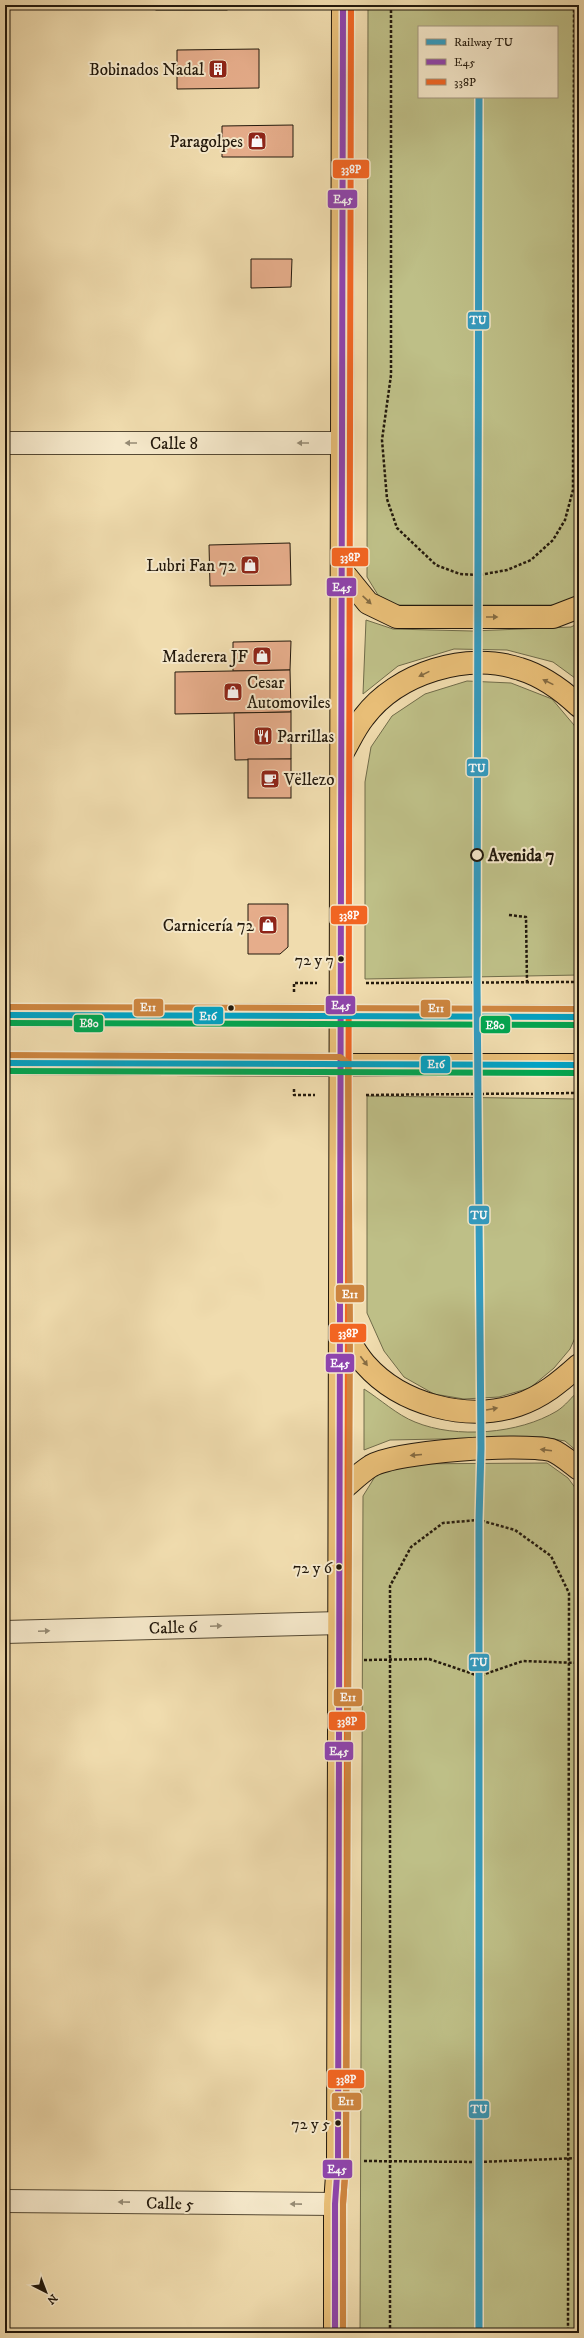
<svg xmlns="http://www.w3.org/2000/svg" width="584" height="2338" viewBox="0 0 584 2338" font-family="'IM FELL DW Pica',serif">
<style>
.green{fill:#bebf87;stroke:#706c4a;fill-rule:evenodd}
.building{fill:#e6ad8b;stroke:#23190c}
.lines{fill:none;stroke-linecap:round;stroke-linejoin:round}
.minor-casing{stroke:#564a34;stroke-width:24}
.secondary-casing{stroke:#23190c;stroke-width:24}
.primary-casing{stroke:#23190c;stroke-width:24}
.trunk-casing{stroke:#23190c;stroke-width:24}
.path{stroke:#23190c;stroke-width:2.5;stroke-dasharray:3 2;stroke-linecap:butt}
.minor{stroke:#f5e8ca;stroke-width:22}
.secondary{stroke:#f5e8ca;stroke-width:22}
.primary{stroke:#e8be77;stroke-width:22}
.trunk{stroke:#e8be77;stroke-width:22}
.bus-1-casing{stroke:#f5e8ca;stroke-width:9}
.bus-2-casing{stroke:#f5e8ca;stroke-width:9}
.bus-3-casing{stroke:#f5e8ca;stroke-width:9}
.bus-4-casing{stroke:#f5e8ca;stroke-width:9}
.bus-5-casing{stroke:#f5e8ca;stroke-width:9}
.bus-1{stroke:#8e44ad;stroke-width:6}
.bus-2{stroke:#f26522;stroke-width:6}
.bus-3{stroke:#cd853f;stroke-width:6}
.bus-4{stroke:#02a2c4;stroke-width:6}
.bus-5{stroke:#00a651;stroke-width:6}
.rail-1-casing{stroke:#f5e8ca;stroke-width:10}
.rail-1{stroke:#339bc0;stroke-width:7}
.oneway{fill:#968b74}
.oneway2{fill:#866c42}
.stop-dot{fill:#f5e8ca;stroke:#23190c;stroke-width:2}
.bus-dot{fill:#23190c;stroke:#f5e8ca;stroke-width:1.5}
.labels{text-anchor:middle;stroke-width:4;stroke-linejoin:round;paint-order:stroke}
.bus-label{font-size:16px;fill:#23190c;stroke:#f5e8ca;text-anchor:end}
.poi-label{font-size:17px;fill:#23190c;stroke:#f5e8ca;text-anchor:end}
.street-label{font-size:17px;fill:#23190c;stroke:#f5e8ca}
.stop-label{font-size:17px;font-weight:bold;fill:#23190c;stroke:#f5e8ca;text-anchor:start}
.line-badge{stroke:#f5e8ca;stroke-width:1.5}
.badge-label{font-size:11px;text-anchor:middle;font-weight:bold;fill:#fff}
</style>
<rect width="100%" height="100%" fill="#f0dcae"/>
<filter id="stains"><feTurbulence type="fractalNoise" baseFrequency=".005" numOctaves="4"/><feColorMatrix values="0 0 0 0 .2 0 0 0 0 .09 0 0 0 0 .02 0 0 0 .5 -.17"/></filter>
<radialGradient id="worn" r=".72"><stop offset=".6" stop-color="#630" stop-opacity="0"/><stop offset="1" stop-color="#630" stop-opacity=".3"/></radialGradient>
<g class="green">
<path d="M368,5H579V596L564,605H394L378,595L367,577ZM419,27H557V97H419Z"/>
<path d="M366,620L393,629L472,631L571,627L579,623V681L553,662L507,650L454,649L398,666L363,694Z"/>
<path d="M467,681L511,683L552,699L574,725L579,735V975L365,979V782L371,747L392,716L425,694Z"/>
<path d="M367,1096L579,1099V1329L570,1349L554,1368L530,1388L499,1397L464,1399L434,1394L404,1377L384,1351L367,1313Z"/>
<path d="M364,1389C380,1399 397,1415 415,1422C456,1439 519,1434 557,1411C565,1406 572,1397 579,1390V1453L565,1441L542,1437L390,1440L364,1450Z"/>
<path d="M547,1463L568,1478L579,1493V2333H360L363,1496L376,1475L397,1464Z"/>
</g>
<g class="building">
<rect x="156" y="5" width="71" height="5"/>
<path d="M259,49V88L177,89V50Z"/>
<path d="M293,125V157H222V126Z"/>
<path d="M251,259H292L291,287L251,288Z"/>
<path d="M290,543L291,585L210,586L209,545Z"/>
<path d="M291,641L290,670L233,671V642Z"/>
<path d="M290,670L291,712L175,714V672Z"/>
<path d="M291,712V759L235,760L234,713Z"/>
<rect x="248" y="759" width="43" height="39"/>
<path d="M248,904H288V947L280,954H248Z"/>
</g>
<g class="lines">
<g class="minor-casing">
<g id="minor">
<path d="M5,443H342"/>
<path d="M5,1632L340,1623"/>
<path d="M5,2201L335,2204"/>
</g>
</g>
<g class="secondary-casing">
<g id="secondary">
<path d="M5,1015L340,1016"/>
<path d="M5,1063L340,1065"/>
</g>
</g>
<g class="primary-casing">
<g id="primary">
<path d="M340,1016L579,1017"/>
<path d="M340,1065H579"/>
</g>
</g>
<g class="trunk-casing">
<g id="trunk">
<path d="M342,571L368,603L397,617H553L579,607"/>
<path d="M342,754C349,742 355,728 364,717C397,673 467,651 520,669C543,676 562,690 579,706"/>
<path d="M342,1329C349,1340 356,1354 365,1364C401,1405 467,1422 518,1405C542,1397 560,1382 579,1365"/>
<path d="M340,1491C350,1483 360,1473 371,1466C397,1451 521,1443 551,1450C560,1453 571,1463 579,1469"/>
<path d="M335,2333V2204L338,2161L343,5"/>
</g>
</g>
<g class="path">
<path d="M391,5V375L382,440L387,499L397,528L436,565L460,574L479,575L507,570L531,560L553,540L565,520L573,490L574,5"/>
<path d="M509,915L526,917L527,983"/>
<path d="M366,983L579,982"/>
<path d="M294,992V983H317"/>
<path d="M294,1089V1095H315"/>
<path d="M366,1095L579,1093"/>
<path d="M364,1660L429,1659L479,1676L523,1661L579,1663"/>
<path d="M364,2161L479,2162L579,2158"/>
<path d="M390,2333V1586L411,1547L443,1523L479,1520L515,1530L551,1556L569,1593L568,2333"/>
</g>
<use href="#minor" class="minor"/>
<use href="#secondary" class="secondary"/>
<use href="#primary" class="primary"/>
<use href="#trunk" class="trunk"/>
<g class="bus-1-casing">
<path id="bus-1" d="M335,2333V2204L338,2161L343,5"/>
</g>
<g class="bus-2-casing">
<path id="bus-2" d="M343,2333V2204L346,2161L351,5"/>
</g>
<g class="bus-3-casing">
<g id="bus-3">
<path d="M5,1007L579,1009"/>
<path d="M5,1055L340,1057L348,1063L350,1329L346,2161L343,2204V2333"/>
</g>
</g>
<g class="bus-4-casing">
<g id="bus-4">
<path d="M5,1015L579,1017"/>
<path d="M5,1063L579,1065"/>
</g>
</g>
<g class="bus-5-casing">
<g id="bus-5">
<path d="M5,1023L579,1025"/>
<path d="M5,1071L579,1073"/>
</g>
</g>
<use href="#bus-1" class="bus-1"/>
<use href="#bus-2" class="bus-2"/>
<use href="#bus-3" class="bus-3"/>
<use href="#bus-4" class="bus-4"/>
<use href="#bus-5" class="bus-5"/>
<g class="rail-1-casing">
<path id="rail-1" d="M479,97L477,983L481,1448L479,1520V2333"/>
</g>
<use href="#rail-1" class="rail-1"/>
</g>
<defs><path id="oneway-solid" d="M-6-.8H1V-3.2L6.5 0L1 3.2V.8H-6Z"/></defs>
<g class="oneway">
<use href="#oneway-solid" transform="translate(131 443) rotate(180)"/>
<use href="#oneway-solid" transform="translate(303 443) rotate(180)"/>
<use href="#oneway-solid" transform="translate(216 1626) rotate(-2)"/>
<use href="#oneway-solid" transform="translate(44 1631) rotate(-2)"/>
<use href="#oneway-solid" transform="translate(124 2202) rotate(-179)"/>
<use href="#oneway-solid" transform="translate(296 2204) rotate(-179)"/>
</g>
<g class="oneway2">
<use href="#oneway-solid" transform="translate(367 600) rotate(43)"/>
<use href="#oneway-solid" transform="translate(492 617)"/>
<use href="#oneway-solid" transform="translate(424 674) rotate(154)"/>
<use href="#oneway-solid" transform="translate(548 682) rotate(-154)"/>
<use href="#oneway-solid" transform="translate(364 1361) rotate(53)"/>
<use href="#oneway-solid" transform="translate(492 1409) rotate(-10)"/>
<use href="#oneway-solid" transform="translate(546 1450) rotate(-173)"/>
<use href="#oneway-solid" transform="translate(416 1455) rotate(175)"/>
</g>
<defs>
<g id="building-square" transform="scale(1)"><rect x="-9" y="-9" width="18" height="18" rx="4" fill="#8f2418" stroke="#f5e8ca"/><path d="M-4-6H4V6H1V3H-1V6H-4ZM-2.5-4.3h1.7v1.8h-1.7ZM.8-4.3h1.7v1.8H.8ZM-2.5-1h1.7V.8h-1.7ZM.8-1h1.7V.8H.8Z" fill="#fff"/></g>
<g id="shop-square" transform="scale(1)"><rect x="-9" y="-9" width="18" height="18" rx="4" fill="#8f2418" stroke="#f5e8ca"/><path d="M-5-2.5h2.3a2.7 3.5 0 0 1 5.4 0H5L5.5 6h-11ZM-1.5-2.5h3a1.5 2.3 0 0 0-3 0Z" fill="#fff"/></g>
<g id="restaurant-square" transform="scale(1)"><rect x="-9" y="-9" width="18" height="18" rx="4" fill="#8f2418" stroke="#f5e8ca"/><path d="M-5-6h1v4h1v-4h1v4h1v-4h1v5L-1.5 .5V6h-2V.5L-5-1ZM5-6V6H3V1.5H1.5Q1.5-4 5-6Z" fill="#fff"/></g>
<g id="cafe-square" transform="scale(1)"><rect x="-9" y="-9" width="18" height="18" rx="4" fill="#8f2418" stroke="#f5e8ca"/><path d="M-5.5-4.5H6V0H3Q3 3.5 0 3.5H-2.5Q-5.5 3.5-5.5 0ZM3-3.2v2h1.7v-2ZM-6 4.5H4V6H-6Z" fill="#fff"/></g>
</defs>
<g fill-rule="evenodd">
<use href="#building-square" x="218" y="69"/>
<use href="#shop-square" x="257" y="141"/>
<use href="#shop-square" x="250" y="565"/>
<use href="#shop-square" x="262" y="656"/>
<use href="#shop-square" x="233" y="692"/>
<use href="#restaurant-square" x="263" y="736"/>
<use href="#cafe-square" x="270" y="779"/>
<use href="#shop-square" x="268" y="925"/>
</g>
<circle class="stop-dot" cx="477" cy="855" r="6"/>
<g class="bus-dot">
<circle cx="341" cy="959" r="3.5"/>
<circle cx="231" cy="1008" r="3.5"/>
<circle cx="339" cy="1567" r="3.5"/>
<circle cx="338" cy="2123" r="3.5"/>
</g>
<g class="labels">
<g class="bus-label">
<text x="334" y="965">72 y 7</text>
<text x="332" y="1573">72 y 6</text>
<text x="330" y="2129">72 y 5</text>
</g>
<g class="poi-label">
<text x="204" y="75">Bobinados Nadal</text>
<text x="243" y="147">Paragolpes</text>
<text x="236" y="571">Lubri Fan 72</text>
<text x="248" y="662">Maderera JF</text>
<text x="247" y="688" text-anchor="start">Cesar<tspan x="247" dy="20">Automoviles</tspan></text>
<text x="277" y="742" text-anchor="start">Parrillas</text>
<text x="284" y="785" text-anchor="start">Vëllezo</text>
<text x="254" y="931">Carnicería 72</text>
</g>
<g class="street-label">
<text x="174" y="449">Calle 8</text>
<text transform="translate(173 1627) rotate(-2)" y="6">Calle 6</text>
<text transform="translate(170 2203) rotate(1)" y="6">Calle 5</text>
</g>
<g class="stop-label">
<text x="488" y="861">Avenida 7</text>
</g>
</g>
<g class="line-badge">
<rect x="332" y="159" width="38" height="20" rx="4" fill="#f26522"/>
<rect x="327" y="189" width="31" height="20" rx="4" fill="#8e44ad"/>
<rect x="467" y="311" width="23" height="19" rx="4" fill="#339bc0"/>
<rect x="331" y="547" width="38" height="20" rx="4" fill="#f26522"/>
<rect x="326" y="577" width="31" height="20" rx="4" fill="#8e44ad"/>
<rect x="466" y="758" width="23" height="19" rx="4" fill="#339bc0"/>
<rect x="330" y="905" width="38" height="20" rx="4" fill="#f26522"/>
<rect x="325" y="995" width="31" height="20" rx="4" fill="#8e44ad"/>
<rect x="133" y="998" width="31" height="19" rx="4" fill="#cd853f"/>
<rect x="420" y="999" width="31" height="19" rx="4" fill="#cd853f"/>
<rect x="193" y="1006" width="31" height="19" rx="4" fill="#02a2c4"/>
<rect x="73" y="1014" width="31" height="19" rx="4" fill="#00a651"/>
<rect x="480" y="1015" width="31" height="19" rx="4" fill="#00a651"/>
<rect x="420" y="1055" width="31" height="19" rx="4" fill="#02a2c4"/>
<rect x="468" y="1205" width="22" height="20" rx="4" fill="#339bc0"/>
<rect x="335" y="1284" width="30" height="19" rx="4" fill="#cd853f"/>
<rect x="329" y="1323" width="38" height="20" rx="4" fill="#f26522"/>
<rect x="325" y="1353" width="30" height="20" rx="4" fill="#8e44ad"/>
<rect x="468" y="1653" width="22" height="19" rx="4" fill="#339bc0"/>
<rect x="333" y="1688" width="30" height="19" rx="4" fill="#cd853f"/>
<rect x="328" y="1711" width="38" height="20" rx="4" fill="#f26522"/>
<rect x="324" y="1741" width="30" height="20" rx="4" fill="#8e44ad"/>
<rect x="327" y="2069" width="38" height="20" rx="4" fill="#f26522"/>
<rect x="331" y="2092" width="31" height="19" rx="4" fill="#cd853f"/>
<rect x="468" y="2100" width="22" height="19" rx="4" fill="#339bc0"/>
<rect x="322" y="2159" width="31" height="20" rx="4" fill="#8e44ad"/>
</g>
<g class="badge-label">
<text x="351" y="173">338P</text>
<text x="343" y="203">E45</text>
<text x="478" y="324">TU</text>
<text x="350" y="561">338P</text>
<text x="342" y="591">E45</text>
<text x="477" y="772">TU</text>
<text x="349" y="919">338P</text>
<text x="341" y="1009">E45</text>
<text x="148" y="1011">E11</text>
<text x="436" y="1012">E11</text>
<text x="208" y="1020">E16</text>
<text x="89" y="1027">E80</text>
<text x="495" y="1029">E80</text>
<text x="436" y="1068">E16</text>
<text x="479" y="1219">TU</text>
<text x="350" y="1298">E11</text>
<text x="348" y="1337">338P</text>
<text x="340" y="1367">E45</text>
<text x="479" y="1666">TU</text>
<text x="348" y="1701">E11</text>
<text x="347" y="1725">338P</text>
<text x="339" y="1755">E45</text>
<text x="346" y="2083">338P</text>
<text x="346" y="2105">E11</text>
<text x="479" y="2113">TU</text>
<text x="337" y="2173">E45</text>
</g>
<rect width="584" height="2338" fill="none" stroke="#f0dcae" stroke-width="20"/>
<rect x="6" y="6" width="572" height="2326" fill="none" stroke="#23190c" stroke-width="2"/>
<rect x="10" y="10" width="564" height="2318" fill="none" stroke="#23190c"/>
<rect x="418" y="26" width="140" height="72" fill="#f5e8ca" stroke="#a1957e"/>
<rect x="426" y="39" width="20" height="6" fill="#339bc0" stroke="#a1957e"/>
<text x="454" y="46" font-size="12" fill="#23190c">Railway TU</text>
<rect x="426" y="59" width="20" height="6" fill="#8e44ad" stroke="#a1957e"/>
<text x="454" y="66" font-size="12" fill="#23190c">E45</text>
<rect x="426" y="79" width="20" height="6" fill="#f26522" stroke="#a1957e"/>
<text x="454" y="86" font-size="12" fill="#23190c">338P</text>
<g transform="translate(46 2292) rotate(138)" stroke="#f5e8ca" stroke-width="3" paint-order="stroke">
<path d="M0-3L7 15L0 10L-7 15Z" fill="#23190c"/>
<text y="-6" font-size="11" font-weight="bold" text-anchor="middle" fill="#23190c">N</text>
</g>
<rect width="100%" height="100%" filter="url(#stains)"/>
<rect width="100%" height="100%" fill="url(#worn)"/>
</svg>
